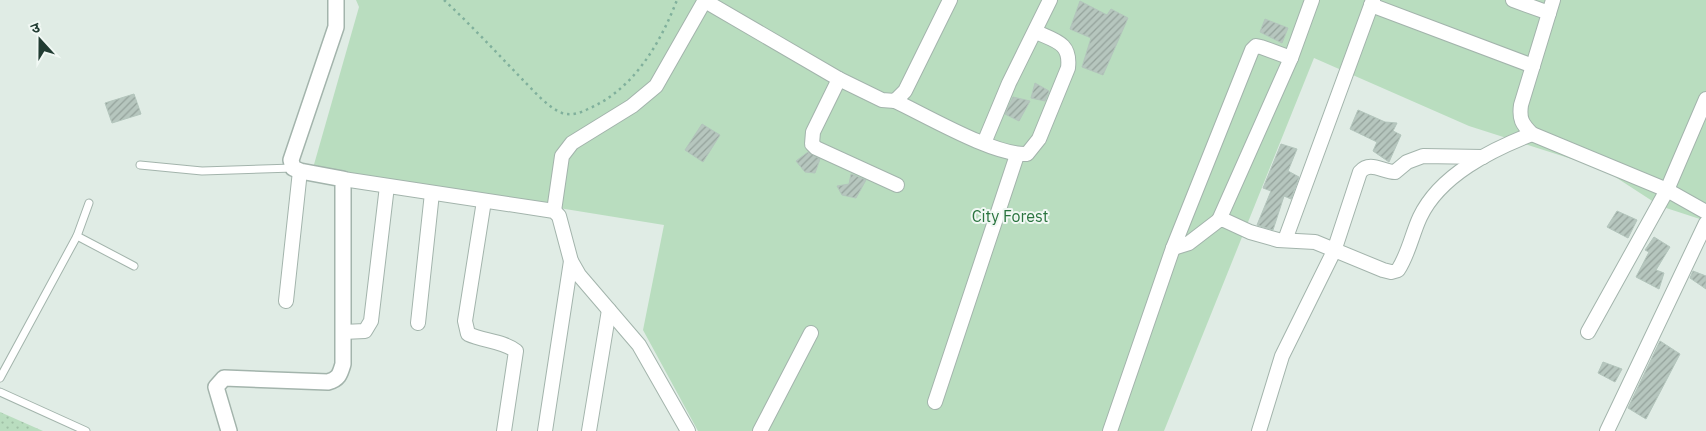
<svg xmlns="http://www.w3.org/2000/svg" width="1706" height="431" viewBox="0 0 1706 431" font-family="'IBM Plex Sans','Noto Sans Devanagari',sans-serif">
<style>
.grass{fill:url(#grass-dots)}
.park{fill:#b9ddbf}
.building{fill:url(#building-hatch);stroke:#b3c5bc}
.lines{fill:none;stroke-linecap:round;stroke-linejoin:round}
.service-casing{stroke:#a3b4ac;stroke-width:9}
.minor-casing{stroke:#a3b4ac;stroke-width:16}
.tertiary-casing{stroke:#a3b4ac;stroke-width:18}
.path{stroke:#80b09c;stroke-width:2.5;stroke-dasharray:2.5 4;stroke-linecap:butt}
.service{stroke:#fff;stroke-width:7}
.minor{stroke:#fff;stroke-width:14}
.tertiary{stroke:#fff;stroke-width:15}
.labels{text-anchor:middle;stroke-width:4;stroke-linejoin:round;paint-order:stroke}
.park-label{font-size:16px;fill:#2a743f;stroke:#f1f8f4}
</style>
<defs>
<pattern id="grass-dots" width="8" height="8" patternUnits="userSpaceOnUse" patternTransform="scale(1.25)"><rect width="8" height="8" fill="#b9ddbf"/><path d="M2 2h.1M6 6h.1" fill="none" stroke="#9fbfa5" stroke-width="1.8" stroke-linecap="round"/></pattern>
<pattern id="building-hatch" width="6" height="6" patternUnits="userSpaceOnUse" patternTransform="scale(1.25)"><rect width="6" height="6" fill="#b6c6be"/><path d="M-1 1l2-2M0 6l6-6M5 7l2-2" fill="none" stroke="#94a29b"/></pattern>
</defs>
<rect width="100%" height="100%" fill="#e0ece5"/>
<path class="grass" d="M0,412L43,431H0Z"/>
<path class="park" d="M356,0H1706V221L1660,206L1603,169L1469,126L1314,58L1164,431H698L643,330L664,225L313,168L359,7Z"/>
<g class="building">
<path d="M1080,1L1107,15L1111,9L1128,18L1103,75L1082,67L1091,38L1070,29Z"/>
<path d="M1265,19L1288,28L1282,43L1260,32Z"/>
<path d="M1035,83L1049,91L1045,101L1031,98Z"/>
<path d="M134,94L141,114L112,123L105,103Z"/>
<path d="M1013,97L1030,101L1019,121L1005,114Z"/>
<path d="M1358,110L1385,122L1397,123L1393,131L1401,135L1389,162L1373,151L1377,142L1350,129Z"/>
<path d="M702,124L720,135L703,162L685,150Z"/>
<path d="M1281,144L1297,149L1288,171L1299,177L1291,199L1284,196L1273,230L1257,225L1271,191L1263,188Z"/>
<path d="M808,152L820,159L815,173L805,172L796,161Z"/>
<path d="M851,174L866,180L856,198L842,195L837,186L849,184Z"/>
<path d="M1617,211L1637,220L1628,238L1607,227Z"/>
<path d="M1654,237L1670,247L1656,270L1664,273L1659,289L1636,277L1649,252L1645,250Z"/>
<path d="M1693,271L1706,276V289L1690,278Z"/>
<path d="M1660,341L1680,354L1646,419L1628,408Z"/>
<path d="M1603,362L1622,369L1615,382L1598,373Z"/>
</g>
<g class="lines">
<g class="service-casing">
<g id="service">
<path d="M140,165L202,171L293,168"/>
<path d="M77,236L134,266"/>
<path d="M0,378L77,236L89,203"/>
<path d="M0,392L86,431"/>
</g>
</g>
<g class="minor-casing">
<g id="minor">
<path d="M1513,0L1549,13"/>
<path d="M1553,0L1521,105C1519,119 1522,124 1532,134L1667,190L1706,212"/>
<path d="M705,1L839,79L882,100L895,101L905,91L950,0"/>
<path d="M1371,5L1533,66"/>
<path d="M839,79L813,132L812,144L816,148L897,185"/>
<path d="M895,101C927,116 995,156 1027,154L1039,139L1068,68C1071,43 1056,41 1036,32"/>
<path d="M984,143L1009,83L1050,0"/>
<path d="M343,179L554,211L559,216L571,261L579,275L639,345L688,431"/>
<path d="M484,201L465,321L468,334C483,341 503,341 516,351L504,431"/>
<path d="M554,211L562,156L572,143L632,106L656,86L705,0"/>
<path d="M1219,220L1291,58L1312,0"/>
<path d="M1285,240L1373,0"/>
<path d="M1173,248L1189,243L1219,220H1224L1250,232L1278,240L1315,242L1383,270L1391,272L1398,270C1409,253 1412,234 1420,217C1440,175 1491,150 1532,134"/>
<path d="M286,301L300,171"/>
<path d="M418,323L432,193"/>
<path d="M343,332L365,331L371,321L387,186"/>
<path d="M1588,332L1667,190L1706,99"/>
<path d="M935,402L1017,155"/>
<path d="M545,431L571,261"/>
<path d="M589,431L609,310"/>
<path d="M760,431L811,333"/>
<path d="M1110,431L1173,248L1252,50L1256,46L1261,47L1291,58"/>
<path d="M1259,431L1282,356L1334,251L1360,172C1370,160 1383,172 1395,172L1407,162L1423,156L1483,157"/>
<path d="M1607,431L1706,223"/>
</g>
</g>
<g class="tertiary-casing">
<path id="tertiary" d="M229,431L216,387L224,378L328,382C339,379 340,374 343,364V179L300,171L293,168L291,160L336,27V0"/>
</g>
<path class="path" d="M444,0C471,25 496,52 522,79C533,90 547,107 562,113C571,116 580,113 588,109C633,90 660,44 677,0"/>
<use href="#service" class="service"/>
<use href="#minor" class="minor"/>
<use href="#tertiary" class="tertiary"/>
</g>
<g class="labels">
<g class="park-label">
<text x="1010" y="222">City Forest</text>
</g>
</g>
<g transform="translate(40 40) rotate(339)" stroke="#f1f8f4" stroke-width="4" paint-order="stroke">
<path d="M0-4L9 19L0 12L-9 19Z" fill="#213c32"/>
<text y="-8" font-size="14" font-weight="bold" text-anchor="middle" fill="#213c32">उ</text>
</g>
</svg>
